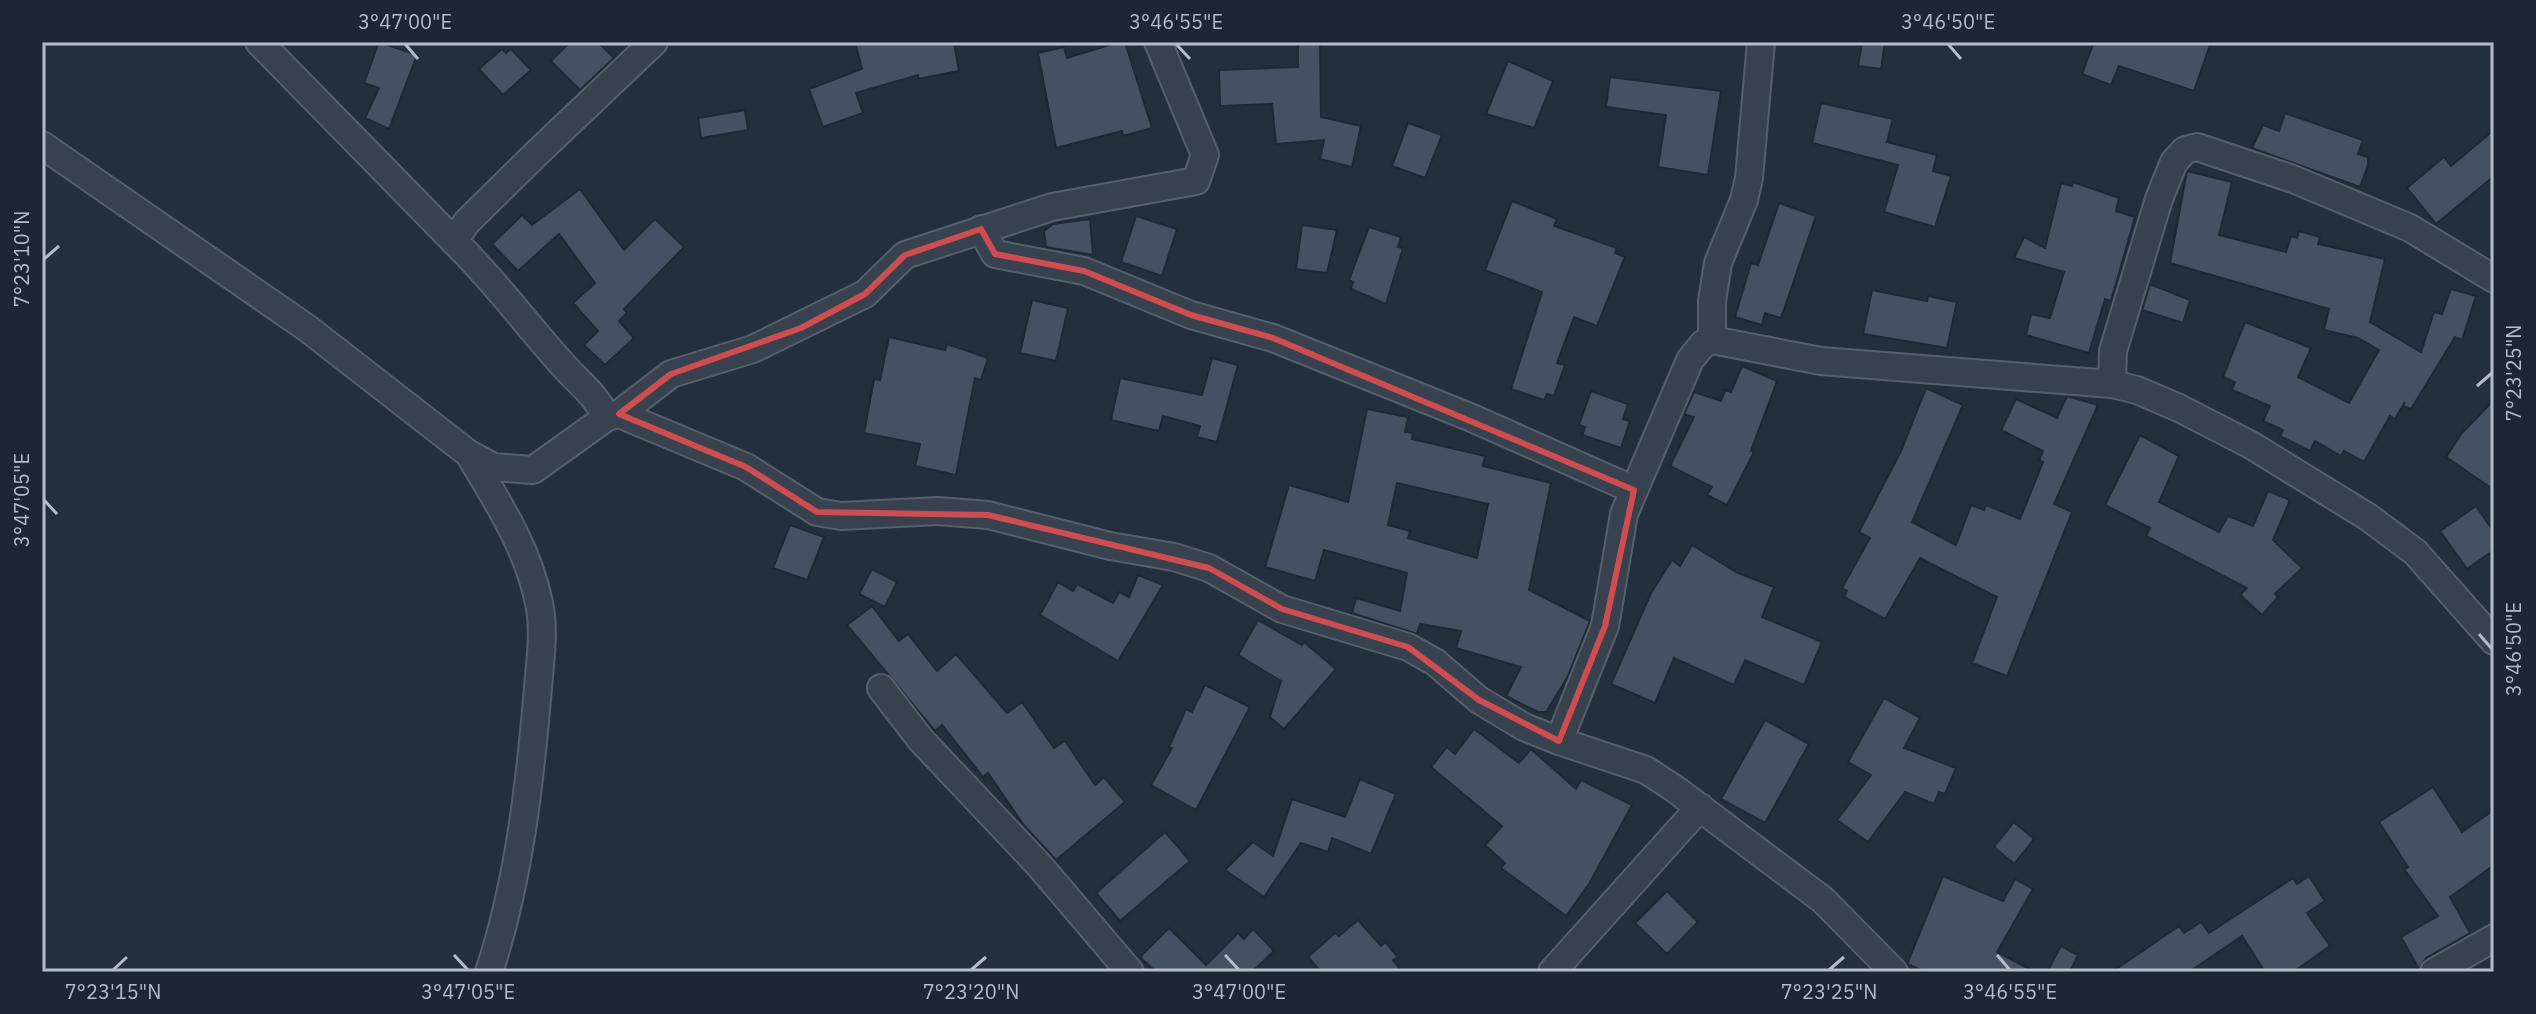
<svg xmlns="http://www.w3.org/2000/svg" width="2536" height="1014" viewBox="0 0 2536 1014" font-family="'IBM Plex Sans',sans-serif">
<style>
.building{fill:#455162;stroke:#1f2835;stroke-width:2;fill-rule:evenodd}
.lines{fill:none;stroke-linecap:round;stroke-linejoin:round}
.minor-casing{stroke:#565f6c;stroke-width:30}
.minor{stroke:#38414e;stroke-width:26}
.marked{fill:none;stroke:#ce4d50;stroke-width:6;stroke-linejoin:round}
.ticks{fill:none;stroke:#b4bcc9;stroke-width:3}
.neatline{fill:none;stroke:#b4bcc9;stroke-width:3}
.ticks-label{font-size:20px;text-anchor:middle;fill:#b4bcc9}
</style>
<rect width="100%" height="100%" fill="#242f3e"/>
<g class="building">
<path d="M379,42L417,55L389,129L365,118L379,88L364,83Z"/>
<path d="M570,42H598L614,58L580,90L551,61Z"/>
<path d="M855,42H954L959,71L918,79V75L856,93L863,113L823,127L809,89L862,69Z"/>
<path d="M1119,42H1125L1152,128L1123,136L1122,131L1056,148L1038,53L1064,47L1067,58Z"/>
<path d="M1298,42H1320L1321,117L1361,126L1352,167L1320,159L1324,140L1276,144L1272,104L1220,106L1219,70L1298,67Z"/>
<path d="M1862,42H1885L1881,69L1858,66Z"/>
<path d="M2094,42H2211L2194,91L2119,66L2111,85L2082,74Z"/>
<path d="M502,49L506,53L511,49L531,70L503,95L479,69Z"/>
<path d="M1508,61L1553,81L1534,128L1486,114Z"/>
<path d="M1610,77L1721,91L1708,175L1658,167L1666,115L1606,107Z"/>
<path d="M1821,103L1893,119L1887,142L1937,155L1933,171L1951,176L1935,227L1884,212L1898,165L1812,143Z"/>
<path d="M745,110L748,130L701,138L698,118Z"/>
<path d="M2285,113L2363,140L2358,154L2368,157V165L2360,187L2252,148L2263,125L2279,131Z"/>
<path d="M1408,123L1442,135L1425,178L1392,166Z"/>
<path d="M2494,130V176L2436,224L2407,188L2444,157L2451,166Z"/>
<path d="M2187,171L2232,182L2219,235L2286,252L2291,236L2297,238L2299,231L2320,237L2318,244L2385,259L2370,322L2421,352L2434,312L2442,314L2451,289L2476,296L2462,340L2455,337L2411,409L2403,406L2405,402L2395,419L2390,416L2364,462L2344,451L2341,456L2315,441L2310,451L2280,436L2283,430L2263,421L2270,406L2232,390L2235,382L2223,377L2245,322L2311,348L2298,377L2349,403L2379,350L2358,338L2324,330L2329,309L2170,263Z"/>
<path d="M2073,182L2119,198L2116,211L2135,217L2111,301L2105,299L2089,353L2026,335L2031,314L2050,318L2064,272L2014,258L2024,237L2045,248L2061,183L2072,186Z"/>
<path d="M580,189L624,250L655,219L684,247L624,309L627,313L619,321L634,338L605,365L584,345L598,331L573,303L595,283L559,234L518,271L492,244L522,215L532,225Z"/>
<path d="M1512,201L1557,219L1554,226L1617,248L1615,253L1625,257L1597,326L1574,317L1557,363L1565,365L1554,396L1547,394L1544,400L1511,389L1542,292L1485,270Z"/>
<path d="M1779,203L1816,216L1781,318L1765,313L1762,325L1735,317L1751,263L1758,265Z"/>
<path d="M1136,216L1177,229L1162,276L1121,262Z"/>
<path d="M1090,219L1093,255L1046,247L1044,231L1053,224Z"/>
<path d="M1302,225L1337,230L1327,273L1296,269Z"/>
<path d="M1369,227L1401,237L1398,247L1403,248L1386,304L1351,289L1353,282L1349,280Z"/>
<path d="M2150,284L2190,300L2183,323L2142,310Z"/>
<path d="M1872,290L1927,301L1928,296L1957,302L1947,348L1863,334Z"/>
<path d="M1032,300L1068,308L1056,361L1020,353Z"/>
<path d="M889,337L945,350L947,344L988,358L981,380L975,378L956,475L915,466L920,444L864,433L874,379L880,380Z"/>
<path d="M1212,358L1238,365L1217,442L1197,437L1200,426L1163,416L1159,431L1111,420L1120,378L1202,395Z"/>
<path d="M1742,366L1777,381L1751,451L1754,452L1727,505L1707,495L1712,487L1670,466L1694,417L1684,414L1694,392L1721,401L1725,390L1731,392Z"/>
<path d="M1926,388L1963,405L1912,522L1956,545L1971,505L1984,510L1986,505L2020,519L2043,462L2039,460L2043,451L2001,430L2016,399L2057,418L2067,396L2098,405L2054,504L2072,512L2007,676L1972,663L1997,597L1920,558L1885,619L1844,597L1847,591L1842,588L1870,538L1859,532L1901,451Z"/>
<path d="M1591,391L1628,404L1623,419L1630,421L1621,448L1582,435L1585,427L1579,425Z"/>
<path d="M2494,400V490L2446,457L2462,433Z"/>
<path d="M1367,409L1408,417L1405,432L1413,433L1412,439L1485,456L1483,466L1551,483L1529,590L1590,621L1567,678L1546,712H1538L1506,696L1521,667L1456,648L1461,631L1420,624L1417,634L1352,613L1356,598L1400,611L1407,573L1324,550L1315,581L1265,567L1289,485L1348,502ZM1397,483L1488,504L1477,558L1408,538L1410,531L1388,525Z"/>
<path d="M2140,435L2179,456L2159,502L2219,532L2228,516L2253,526L2268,491L2290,500L2273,540L2302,568L2275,594L2278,597L2262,615L2240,595L2247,588L2146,536L2150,528L2105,505Z"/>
<path d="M2476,506L2494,532V550L2467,569L2440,531Z"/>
<path d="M790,525L824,537L807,580L773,568Z"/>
<path d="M1692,545L1738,573L1774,587L1762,617L1822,642L1804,685L1745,660L1734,685L1674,658L1655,703L1611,684L1651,593L1672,560L1680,566Z"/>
<path d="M872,569L897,582L885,607L859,594Z"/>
<path d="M1138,575L1163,585L1118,661L1040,615L1058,582L1073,591L1077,584L1113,603L1119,592L1129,597Z"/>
<path d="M872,606L899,641L908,634L937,671L956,654L1007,713L1022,702L1054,748L1065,741L1095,785L1104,777L1125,802L1056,860L1023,824L988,773L983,777L942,725L935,731L847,625Z"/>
<path d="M1258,620L1302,645L1304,642L1336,669L1284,729L1270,717L1281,681L1238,655Z"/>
<path d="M1205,685L1250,707L1196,810L1151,785L1172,748L1169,747L1186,709L1192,712Z"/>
<path d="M1884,698L1920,718L1904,748L1956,768L1945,794L1939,792L1934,804L1905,792L1868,842L1837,820L1871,775L1848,762Z"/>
<path d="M1765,720L1809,744L1765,823L1721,799Z"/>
<path d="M1474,729L1519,763L1531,749L1576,789L1581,780L1632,805L1589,884L1566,916L1501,868L1505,863L1485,845L1502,826L1431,767L1447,747L1455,754Z"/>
<path d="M1360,779L1396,794L1371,854L1332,838L1328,852L1301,843L1264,897L1225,870L1253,842L1273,856L1292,799L1345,817Z"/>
<path d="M2433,787L2462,832L2494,810V865L2450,897L2470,933L2426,958L2419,969L2401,937L2438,916L2404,869L2408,867L2379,822Z"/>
<path d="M2014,822L2034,839L2014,864L1994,847Z"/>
<path d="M1165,832L1190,861L1120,921L1096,893Z"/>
<path d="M1943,876L2003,901L2015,879L2033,889L1997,952L2035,972H1926L1907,964Z"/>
<path d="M2309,876L2325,901L2307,913L2330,946L2293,972H2265L2242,936L2189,972H2112L2179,926L2184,933L2201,922L2209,933L2293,878L2297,884Z"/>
<path d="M1667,891L1698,922L1667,954L1635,923Z"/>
<path d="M1358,920L1381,946L1385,942L1398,957L1393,960L1402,972H1321L1308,957L1335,933L1339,936Z"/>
<path d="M1169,928L1206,965L1238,933L1244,939L1253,929L1274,951L1252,972H1156L1140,957Z"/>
<path d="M2061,946L2078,955L2070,972H2047Z"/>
</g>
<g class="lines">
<g class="minor-casing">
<g id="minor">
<path d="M259,42L454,241"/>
<path d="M42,145L307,328L469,454L493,467L533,470L607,417L619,414L746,467L817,512L841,516L938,511L988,515L1110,546L1174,557L1209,568L1282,609L1408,647L1435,662L1479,700L1524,727L1559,741L1605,626L1624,514L1690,360L1703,344L1712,340L1821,361L2112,384L2137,390L2179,408L2251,445L2368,517L2415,552L2494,641"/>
<path d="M981,229L995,254L1084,271L1191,315L1273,338L1472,418L1634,490"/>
<path d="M1712,340V301L1718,263L1744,200L1749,178L1761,42"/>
<path d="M2112,384L2113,351L2159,199L2174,162L2185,150L2197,147L2293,179L2410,228L2494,279"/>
<path d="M619,414L671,374L753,349L865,294L905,255L1052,207L1196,181L1205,155L1158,42"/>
<path d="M607,417C592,391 582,386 564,366C526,324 494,280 454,241L467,222L536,154L654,42"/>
<path d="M469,454C497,501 528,548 539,603C545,631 540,661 538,688C530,782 519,882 489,972"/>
<path d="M881,688L921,740L1039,865L1130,972"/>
<path d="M1559,741L1646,770L1675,789L1823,900L1894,972"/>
<path d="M1552,972L1700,807"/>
<path d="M2434,972L2494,938"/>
</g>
</g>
<use href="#minor" class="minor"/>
</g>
<path class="marked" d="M981,229L995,254L1084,271L1191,315L1273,338L1634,490L1605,626L1559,741L1479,700L1408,647L1282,609L1209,568L988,515L817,512L746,467L619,414L671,374L801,328L865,294L905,255Z"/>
<path class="ticks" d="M405,44L418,59M1176,44L1190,59M1948,44L1961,59M44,259L59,246M2477,386L2492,373M44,500L57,514M2479,634L2492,649M454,955L468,970M1225,955L1239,970M1997,955L2010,970M113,970L127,957M971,970L986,957M1829,970L1844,957"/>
<rect width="2536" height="1014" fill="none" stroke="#1d2633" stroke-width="88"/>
<rect x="44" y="44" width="2448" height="926" class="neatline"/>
<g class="ticks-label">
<text x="405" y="29">3°47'00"E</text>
<text x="1176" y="29">3°46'55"E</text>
<text x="1948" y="29">3°46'50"E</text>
<text transform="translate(22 259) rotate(-90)" y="7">7°23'10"N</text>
<text transform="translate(2514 373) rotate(-90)" y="7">7°23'25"N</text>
<text transform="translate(22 500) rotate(-90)" y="7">3°47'05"E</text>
<text transform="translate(2514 649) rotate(-90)" y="7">3°46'50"E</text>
<text x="113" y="999">7°23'15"N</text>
<text x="468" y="999">3°47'05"E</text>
<text x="971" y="999">7°23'20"N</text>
<text x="1239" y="999">3°47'00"E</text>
<text x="1829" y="999">7°23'25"N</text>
<text x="2010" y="999">3°46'55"E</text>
</g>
</svg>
